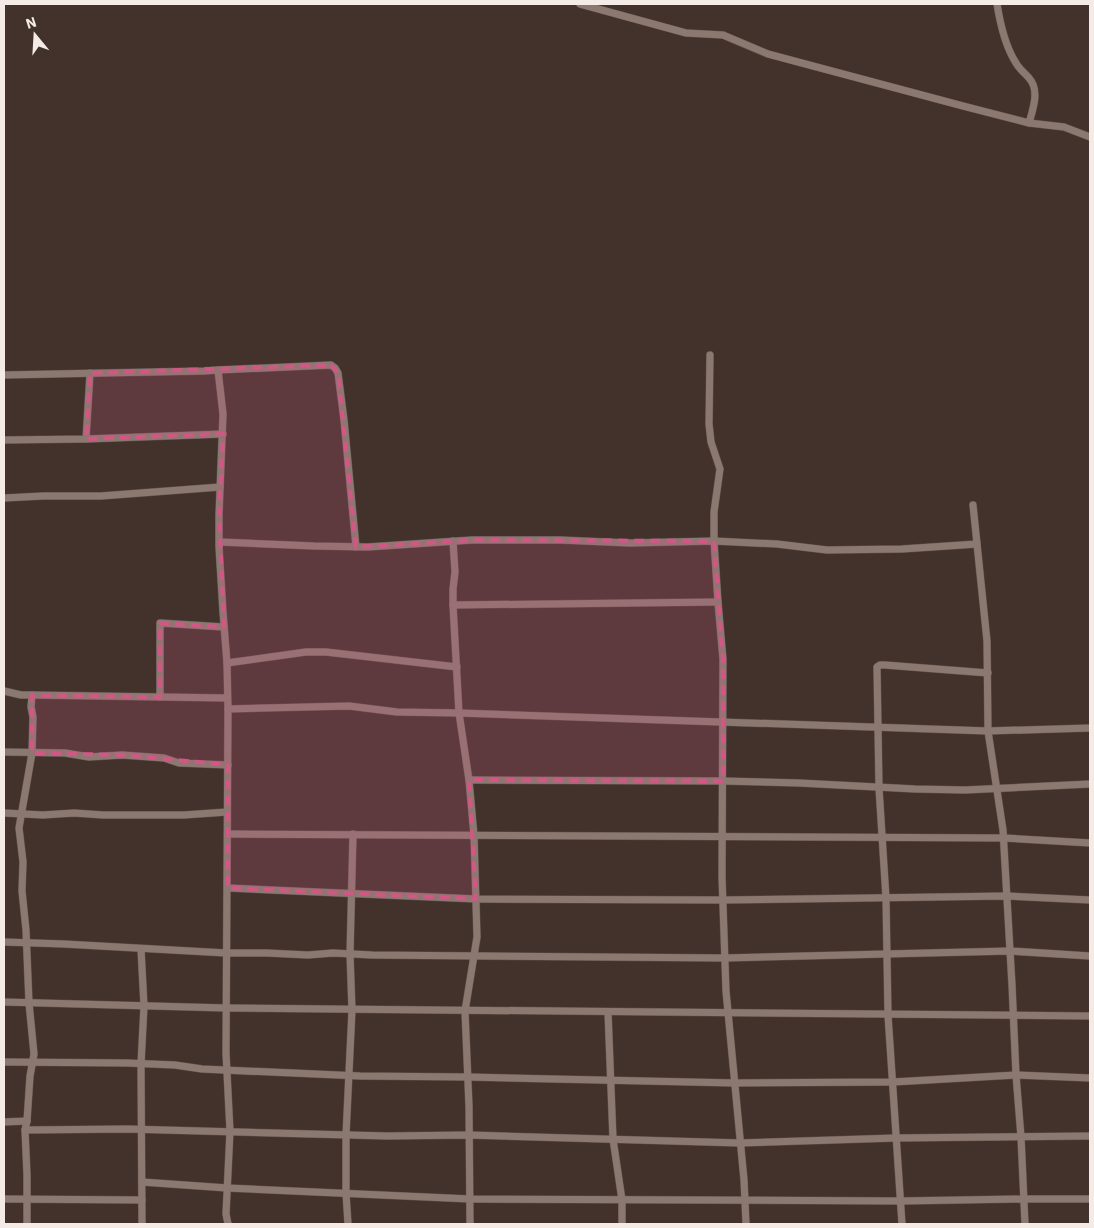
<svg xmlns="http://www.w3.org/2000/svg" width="1094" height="1228" viewBox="0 0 1094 1228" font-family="'IBM Plex Sans',sans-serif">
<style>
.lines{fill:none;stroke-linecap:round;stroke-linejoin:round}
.street-casing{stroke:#5d504a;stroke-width:8}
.street{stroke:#8b7870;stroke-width:7}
.marked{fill:#d15785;fill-opacity:0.2;stroke:#d15785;stroke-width:4;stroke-dasharray:10 6;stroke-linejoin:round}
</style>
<rect width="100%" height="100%" fill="#42322b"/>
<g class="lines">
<g class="street-casing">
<g id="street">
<path d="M580,4L686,33L723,35L768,54L963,106L1029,123L1064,127L1090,137"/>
<path d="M997,4C1000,23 1005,46 1016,63C1019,69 1025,73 1029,78C1040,90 1033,109 1029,123"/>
<path d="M710,355L709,424L711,442L720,469L714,512V541L718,602L723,659L722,877L726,991L744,1180L746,1224"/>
<path d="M218,370L223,414L219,515V547L223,612L227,663L228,709L349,706L397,712L459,713L988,731L1090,728"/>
<path d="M4,375L204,371L218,370L331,365L335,368L338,373L344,420L356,547"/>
<path d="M86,439L90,373"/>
<path d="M4,440L86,439L223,434"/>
<path d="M4,498L43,496H101L220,487"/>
<path d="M973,505L987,641L988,731L1003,830L1012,985L1016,1075L1021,1137L1025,1224"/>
<path d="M453,541L455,572L453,589V605L459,713L469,780L474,835L477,937L465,1011L469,1106L470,1224"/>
<path d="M220,542L314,546L368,547L472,540H560L630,543L714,541L777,544L827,550L902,549L977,544"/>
<path d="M453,605L718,602"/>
<path d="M227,663L306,652H326L457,667"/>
<path d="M4,691L21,695H32L31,707L33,717L32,753L19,828L23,862L22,891L26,930L29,1003L34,1054L30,1076L27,1121"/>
<path d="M32,695L227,698"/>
<path d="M160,697V623L224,627"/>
<path d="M4,752L65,753L89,757L122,755L164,758L179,763L228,765"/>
<path d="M469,780L723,781L799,783L915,789L965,790L1090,784"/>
<path d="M4,813L43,815L74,813L103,815H184L227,812"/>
<path d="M228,834L1004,838L1090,843"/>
<path d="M228,888L476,899L723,900L1007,896L1090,900"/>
<path d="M4,942L64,944L226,953H267L308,955L333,953L372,955L725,958L1010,951L1090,956"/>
<path d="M141,949L144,1006L141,1064L142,1224"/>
<path d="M4,1002L226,1008L1090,1016"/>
<path d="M608,1012L613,1139L622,1200V1224"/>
<path d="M4,1062L127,1063L175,1065L202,1069L360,1076L468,1077L735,1083L893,1082L1016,1075L1090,1078"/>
<path d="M4,1122L27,1121L25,1130L127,1129L387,1136L469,1135L740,1143L896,1138L1090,1136"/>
<path d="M25,1130L27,1175V1224"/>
<path d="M142,1182L227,1188L470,1199L901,1201L1024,1199H1090"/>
<path d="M4,1199L142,1200"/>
<path d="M228,1224L226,1214L230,1131L226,1053L228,709"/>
<path d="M348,1224L346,1193V1135L352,1010L350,954L353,834"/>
<path d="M902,1224L888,1015L886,898L879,788L877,667L880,665H885L988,673"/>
</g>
</g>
<use href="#street" class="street"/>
</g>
<path class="marked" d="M331,365L338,373L356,547L472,540L714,541L723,659V781L469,780L476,899L228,888V765L122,755L32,753V695L160,697V623L224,627L219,515L223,434L86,439L90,373Z"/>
<rect width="1094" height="1228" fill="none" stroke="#f5ebe6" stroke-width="10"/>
<g transform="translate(35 35) rotate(342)" stroke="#42322b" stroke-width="4" paint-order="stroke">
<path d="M0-4L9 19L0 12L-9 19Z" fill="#f5ebe6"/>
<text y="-8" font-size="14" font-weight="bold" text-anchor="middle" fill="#f5ebe6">N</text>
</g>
</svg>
